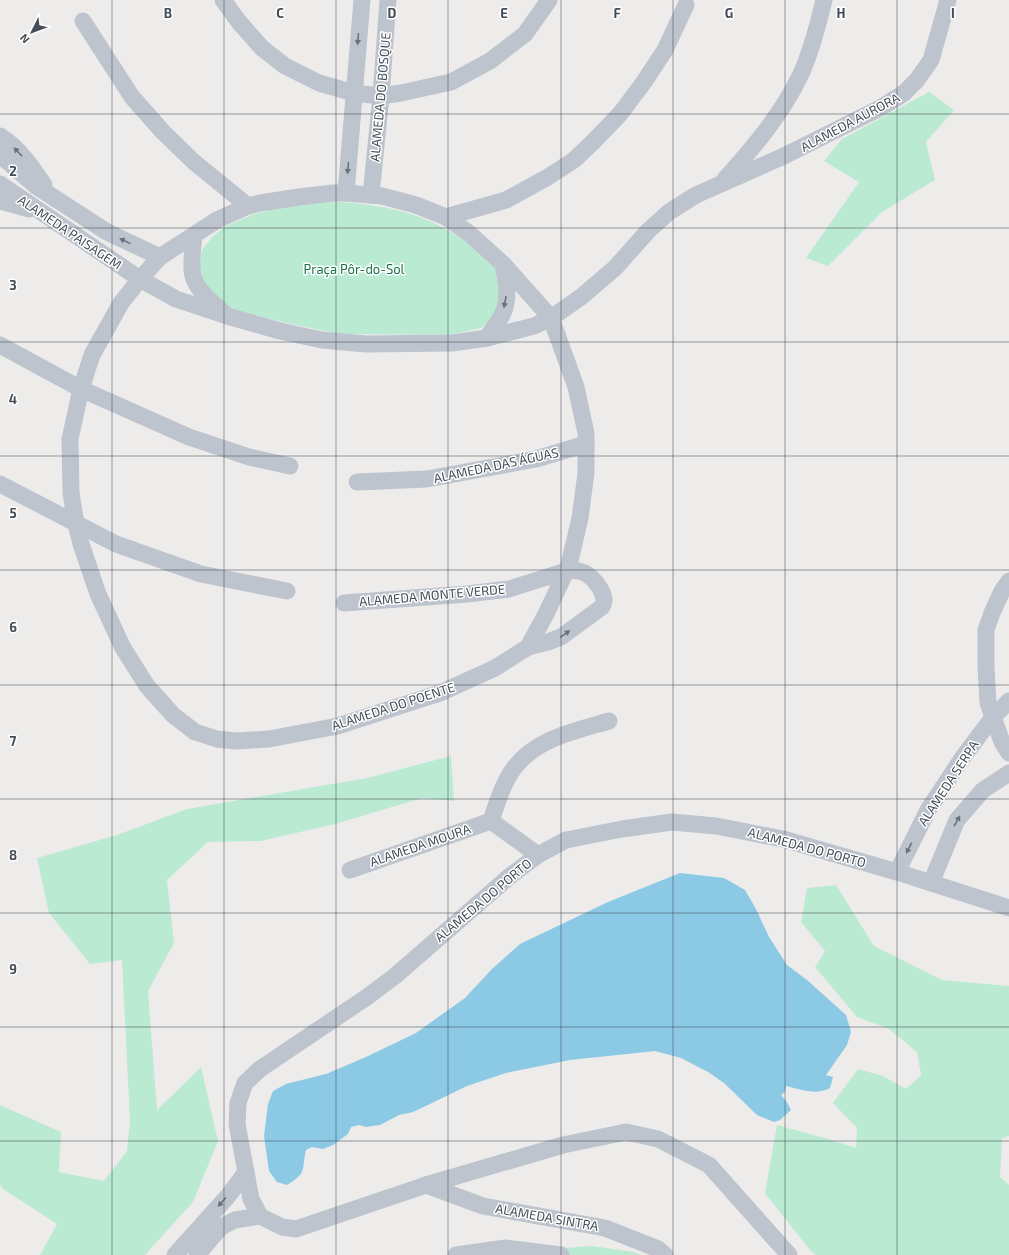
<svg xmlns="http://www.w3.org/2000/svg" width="1009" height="1255" viewBox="0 0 1009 1255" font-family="'Exo 2',sans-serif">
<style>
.green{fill:#bbead2}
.water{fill:#8bc9e5}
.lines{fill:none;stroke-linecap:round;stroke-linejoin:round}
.minor{stroke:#bdc4cd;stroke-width:17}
.oneway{fill:#69717a}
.grid{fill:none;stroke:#454d57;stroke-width:1;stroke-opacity:0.55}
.labels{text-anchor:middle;stroke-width:3;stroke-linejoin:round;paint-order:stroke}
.street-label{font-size:13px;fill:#454d57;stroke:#fff}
.park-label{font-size:13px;fill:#1c7250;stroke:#fff}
.grid-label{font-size:13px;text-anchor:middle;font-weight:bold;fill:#454d57;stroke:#fff;stroke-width:3;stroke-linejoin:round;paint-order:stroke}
</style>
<rect width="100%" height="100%" fill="#eeeceb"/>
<g class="green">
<path d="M929,92L954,110L926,142L935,180L882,212L828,266L806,258L859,182L824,161L842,139Z"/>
<path d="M324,201C373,204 413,208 456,235C462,239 469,242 474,247C485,255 494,265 504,274L494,320L481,328L448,335L339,334L282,322L224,307L201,280L198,265L202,250L212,237L226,226L254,214L291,205Z"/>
<path d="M451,756L454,801L422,798L335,824L261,841L208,842L167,880L174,943L148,991L157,1110L201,1067L218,1141L193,1202L145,1255H40L57,1224L3,1189L0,1185V1105L61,1132L59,1172L104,1181L127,1151L130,1121L122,960L90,964L49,913L37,858L117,835L187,809L367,778Z"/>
<path d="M836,885L874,946L942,980L1009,986V1136L1002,1138L1000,1177L1009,1185V1255H816L810,1250L765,1193L777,1125L828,1139L856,1148L857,1128L833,1103L858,1069L883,1076L906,1089L921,1075L917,1052L889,1029L857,1017L815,967L825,951L801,922L807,888Z"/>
<path d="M592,1246L634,1252L641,1255H551L539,1250Z"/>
</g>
<path class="water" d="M680,873L724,878L745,890L756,909L769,937L787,965L807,980L846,1015L851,1032L847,1045L826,1075L833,1077L830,1088C816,1096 800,1089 786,1086L785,1092L781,1095L787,1102L791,1110L780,1120L774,1122L757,1115L724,1083L708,1072L681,1058L655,1051L570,1060L506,1073L467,1086L434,1102L413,1112L399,1115L380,1125L366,1127L359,1125L351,1127L348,1134L333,1145L323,1149L312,1147L306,1150C301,1171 308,1172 287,1185L277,1182L269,1171L264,1136L268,1104L273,1091L286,1084L326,1074L366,1057L416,1033L465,998L492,969L520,944L608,902Z"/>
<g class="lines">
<g class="minor">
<path d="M223,0L239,22L262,48L285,66L319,83L354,93L381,96L401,93L451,82L490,61L525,34L549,0"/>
<path d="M83,21L132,97L163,132L194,162L248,206"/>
<path d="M0,136C19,148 32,167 44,185"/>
<path d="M0,155L36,186L107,232L160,257"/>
<path d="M725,179C754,147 781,115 800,76C811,53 818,25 824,0"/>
<path d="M0,184L140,279L176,299L227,316L280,331L322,340L366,344L452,343L487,338L534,326L551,318L581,297L615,268L648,231L669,212L696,195L784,156L882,107L904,93L917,80L931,60L948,0"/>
<path d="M333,193H346L382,196L416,205L446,217L470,234L503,264L551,318L576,387L586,433V473L580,518L569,565L546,614L528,647L495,668L440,693L338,726L269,739L236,741L217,739L195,732L173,715L147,686L123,648L98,594L81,544L76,524L71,493L70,439L81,389L92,355L121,303L140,279L160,257L217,220L248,206L260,203L299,197Z"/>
<path d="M346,193L362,0"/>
<path d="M371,195L381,96L388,0"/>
<path d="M0,201L29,209"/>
<path d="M446,217L506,200L548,177L574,160L593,142L620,114L644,82L665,50L686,5"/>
<path d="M194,235C193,248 190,264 193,276C197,291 212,302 223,312"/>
<path d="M487,338C492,330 499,322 503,313C510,298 506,280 503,264"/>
<path d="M0,345L81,389L189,437L249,457L290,466"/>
<path d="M357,482L427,479L536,459L586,444"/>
<path d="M0,484L116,544L201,574L287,591"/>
<path d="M1009,581L1002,591L992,613L986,630V667L988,703L1002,742L1009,753"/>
<path d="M344,603L467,594L509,589L566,571C572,570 578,570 585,573C595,579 609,596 602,607L561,637L548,642L528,647"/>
<path d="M538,855L491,821C497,803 503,783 514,768C537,738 575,731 609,721"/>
<path d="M350,870L491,821"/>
<path d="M897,872L928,810L963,757L993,717L1009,701"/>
<path d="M931,883L957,820L983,790L1009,773"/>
<path d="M426,1185L483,1206L605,1228L658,1249L665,1255"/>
<path d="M175,1255L228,1196L246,1172"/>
<path d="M197,1255L221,1227L235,1220L260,1216"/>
<path d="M456,1255L506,1248L561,1255"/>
<path d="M789,1255L709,1165L658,1139L626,1132L563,1145L426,1185L296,1229L282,1227L260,1216L251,1199L237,1124L238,1103L245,1083L260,1069L367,997L395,976L510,876L538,855L566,840L622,829L672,822L716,826L783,839L897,872L1009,908"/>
</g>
</g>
<defs><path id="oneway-solid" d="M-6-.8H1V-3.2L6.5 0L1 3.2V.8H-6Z"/></defs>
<g class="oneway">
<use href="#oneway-solid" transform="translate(358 39) rotate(95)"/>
<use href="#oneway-solid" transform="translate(18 152) rotate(-134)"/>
<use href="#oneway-solid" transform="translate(348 168) rotate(95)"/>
<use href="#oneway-solid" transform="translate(125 241) rotate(-154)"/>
<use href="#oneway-solid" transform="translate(505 302) rotate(101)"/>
<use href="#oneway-solid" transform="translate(565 634) rotate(-34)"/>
<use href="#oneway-solid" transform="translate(957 821) rotate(-60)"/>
<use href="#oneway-solid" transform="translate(909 848) rotate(117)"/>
<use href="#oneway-solid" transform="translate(222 1202) rotate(132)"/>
</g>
<path class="grid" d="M112,0V1255M224,0V1255M336,0V1255M448,0V1255M561,0V1255M673,0V1255M785,0V1255M897,0V1255M0,114H1009M0,228H1009M0,342H1009M0,456H1009M0,570H1009M0,685H1009M0,799H1009M0,913H1009M0,1027H1009M0,1141H1009"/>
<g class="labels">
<g class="street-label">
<text transform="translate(380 97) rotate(-85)" y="5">ALAMEDA DO BOSQUE</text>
<text transform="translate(850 122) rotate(-28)" y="5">ALAMEDA AURORA</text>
<text transform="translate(70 232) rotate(34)" y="5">ALAMEDA PAISAGEM</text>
<text transform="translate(496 465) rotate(-12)" y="5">ALAMEDA DAS ÁGUAS</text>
<text transform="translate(432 595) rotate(-5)" y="5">ALAMEDA MONTE VERDE</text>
<text transform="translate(393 706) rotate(-18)" y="5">ALAMEDA DO POENTE</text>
<text transform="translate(948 783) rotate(-57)" y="5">ALAMEDA SERPA</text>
<text transform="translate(420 845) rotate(-19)" y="5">ALAMEDA MOURA</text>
<text transform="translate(807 847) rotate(15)" y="5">ALAMEDA DO PORTO</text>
<text transform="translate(483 900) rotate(-40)" y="5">ALAMEDA DO PORTO</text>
<text transform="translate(547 1217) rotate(10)" y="5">ALAMEDA SINTRA</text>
</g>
<g class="park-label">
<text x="354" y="274">Praça Pôr-do-Sol</text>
</g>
</g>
<g class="grid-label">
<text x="168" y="18">B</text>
<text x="280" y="18">C</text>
<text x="392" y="18">D</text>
<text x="504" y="18">E</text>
<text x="617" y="18">F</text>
<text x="729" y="18">G</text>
<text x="841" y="18">H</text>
<text x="953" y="18">I</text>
<text x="13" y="176">2</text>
<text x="13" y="290">3</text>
<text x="13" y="404">4</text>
<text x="13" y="518">5</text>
<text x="13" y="632">6</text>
<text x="13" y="746">7</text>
<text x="13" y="860">8</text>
<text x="13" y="974">9</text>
</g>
<g transform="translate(32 32) rotate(228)" stroke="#ffffff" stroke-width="3" paint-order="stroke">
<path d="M0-3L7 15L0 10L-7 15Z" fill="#454d57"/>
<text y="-6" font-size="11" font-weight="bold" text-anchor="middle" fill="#454d57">N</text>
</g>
</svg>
